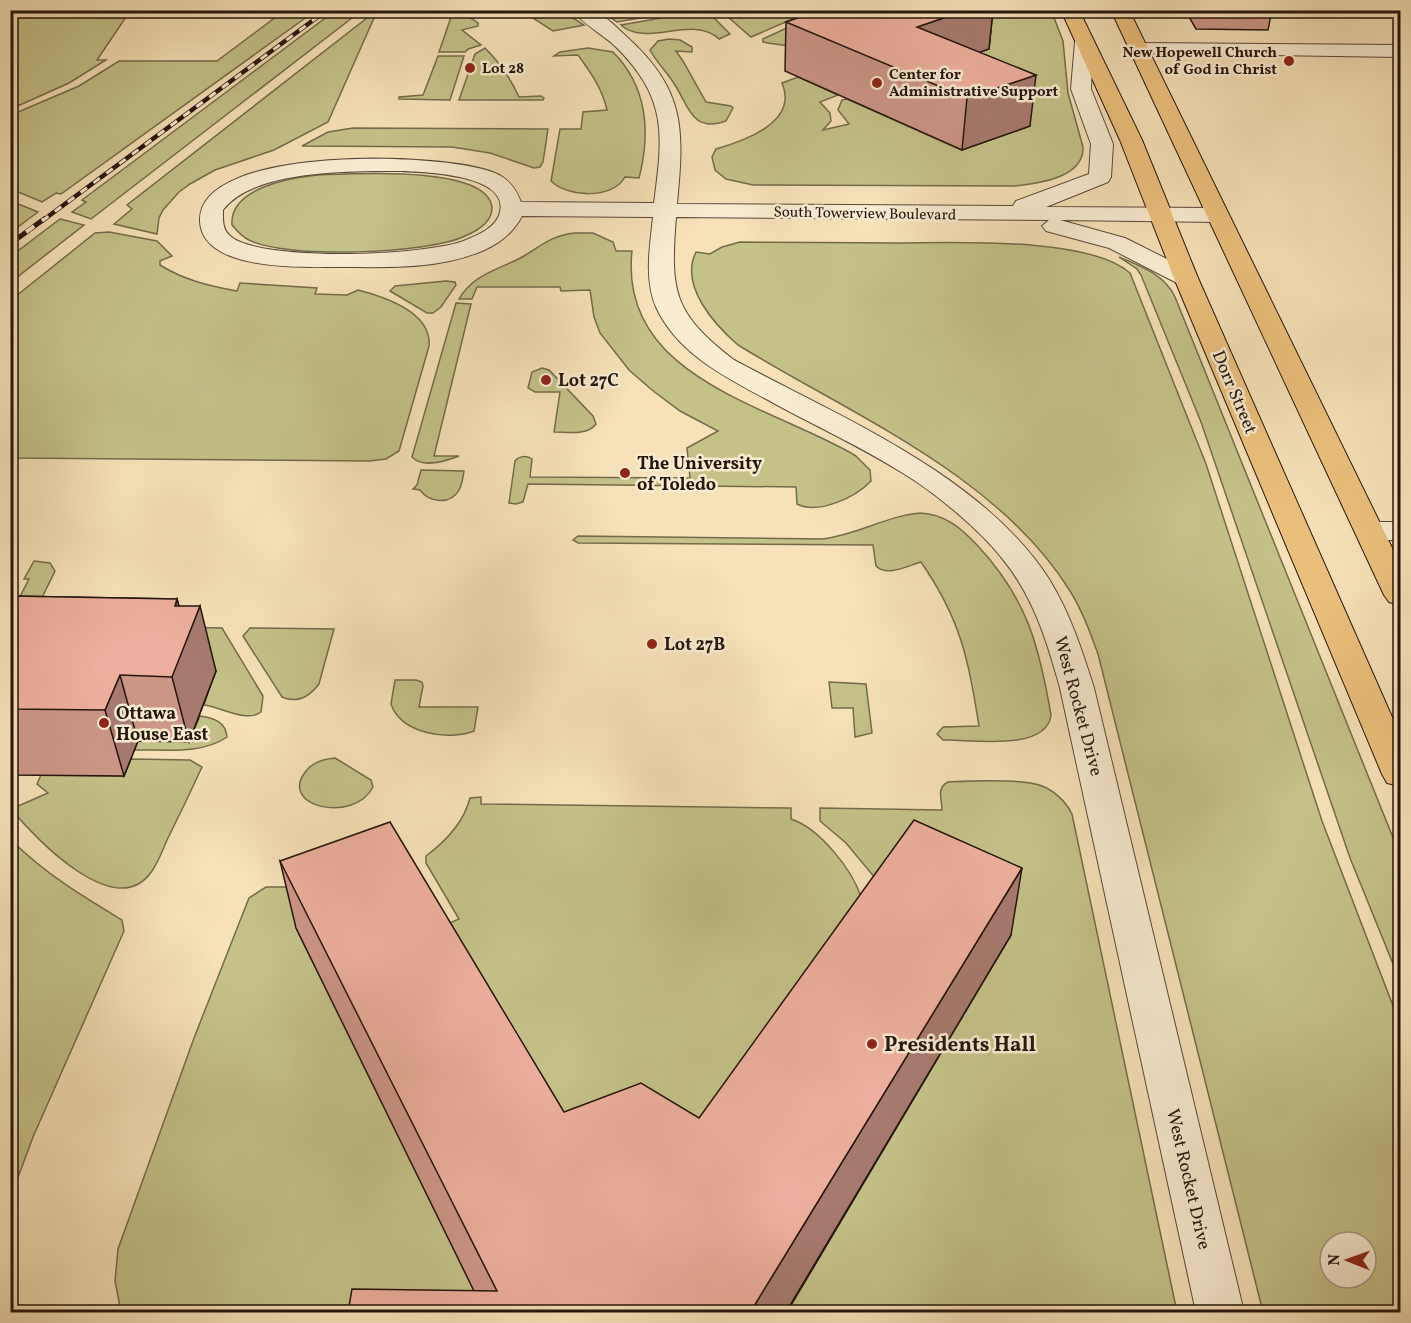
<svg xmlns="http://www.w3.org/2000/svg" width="1411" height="1323" viewBox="0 0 1411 1323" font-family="Vollkorn,serif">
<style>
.green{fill:#c4c189;stroke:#746b4b;stroke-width:1.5;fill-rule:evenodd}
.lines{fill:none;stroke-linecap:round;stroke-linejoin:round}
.minor-casing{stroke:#584838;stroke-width:2}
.major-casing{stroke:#24150d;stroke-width:2}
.minor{fill:#f9ecd1;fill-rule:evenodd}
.major{fill:#ebc07c;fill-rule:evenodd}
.rail-far1-casing{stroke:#24150d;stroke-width:4.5}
.rail-casing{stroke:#24150d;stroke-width:5}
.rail-far1{stroke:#f9ecd1;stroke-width:3;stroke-dasharray:8;stroke-linecap:butt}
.rail{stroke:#f9ecd1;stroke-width:4;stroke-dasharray:10;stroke-linecap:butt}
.wall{fill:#cc9687;stroke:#24150d;stroke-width:1.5}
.shaded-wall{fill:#a67a6e;stroke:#24150d;stroke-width:1.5}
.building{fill:#edaf9d;stroke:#24150d;stroke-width:1.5}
.poi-dot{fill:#8f2418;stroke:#f9ecd1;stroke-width:2}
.labels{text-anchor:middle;stroke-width:5;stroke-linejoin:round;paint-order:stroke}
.far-poi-label{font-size:15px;font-weight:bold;fill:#24150d;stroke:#f9ecd1;text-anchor:start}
.far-street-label{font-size:15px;fill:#24150d;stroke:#f9ecd1}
.poi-label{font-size:18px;font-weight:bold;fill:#24150d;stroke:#f9ecd1;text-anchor:start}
.street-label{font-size:18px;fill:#24150d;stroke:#f9ecd1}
.near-poi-label{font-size:21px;font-weight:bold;fill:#24150d;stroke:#f9ecd1;text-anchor:start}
</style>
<rect width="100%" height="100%" fill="#f6e1b8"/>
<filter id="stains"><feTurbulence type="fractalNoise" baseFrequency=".00333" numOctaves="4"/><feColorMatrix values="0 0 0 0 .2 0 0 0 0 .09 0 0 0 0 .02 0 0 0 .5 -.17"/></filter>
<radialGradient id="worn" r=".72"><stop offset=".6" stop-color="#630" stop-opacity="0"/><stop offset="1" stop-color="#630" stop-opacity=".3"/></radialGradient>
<g class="green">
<path d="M11,10H130V11L97,60H106L69,83L11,109Z"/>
<path d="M336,10L361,11L91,219L72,212L86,202L82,200Z"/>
<path d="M1051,10L1063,41L1068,93L1083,147C1084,178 1039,183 1015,186L753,185L726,179L715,170L712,157L716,149C744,141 799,122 782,83L798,77L838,95L820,102L830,113L831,121L823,130L849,124L838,110L842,100L847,99L961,150L1029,126L836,53L768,43L763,42V39L823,11Z"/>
<path d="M284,11H315L61,194L56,193L42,202L11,189V115L79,86L119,61H217Z"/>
<path d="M376,11H384L374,18L328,122L274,150L215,170L190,184L179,192L163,210L159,218L157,234L114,224L132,209L127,205Z"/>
<path d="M436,11H460L478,23V26L462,30L481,45L468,49L465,52H439L451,17L430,16Z"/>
<path d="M522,11H562L584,25L553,31Z"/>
<path d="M601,11H681L617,22Z"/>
<path d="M721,11V10L811,11L751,37Z"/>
<path d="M708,12L730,34L719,39C693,14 646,48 621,25L689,13Z"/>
<path d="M669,39L680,40L692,47V52L676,51L683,61L706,102L731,106L733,108L726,121C692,133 689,107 675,85C668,73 657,63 650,50L658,41Z"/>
<path d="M485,48C500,63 510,77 519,97L541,96L544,98L543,100H459L475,54Z"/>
<path d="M588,48L613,52C647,86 651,132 639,178L625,177C612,200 567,197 551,181L560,129H581L583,112L607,110C602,88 591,73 578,55L554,56L560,52Z"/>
<path d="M438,56H464L450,100L399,99V97L423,95Z"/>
<path d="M353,128L548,129L543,162L540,167L534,168L490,153L452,147L302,146L328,132Z"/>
<path d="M317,175C348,174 489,164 492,208C492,222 477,231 465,236C428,254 285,259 249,240C242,237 237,231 232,225C229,188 290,178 317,175Z"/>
<path d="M11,201L38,212L11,232Z"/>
<path d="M60,219L84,225L11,282V256Z"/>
<path d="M109,232L157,241L172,256L160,261V265C184,280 209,286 237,291L240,283L317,288L315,294L347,295L358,290C385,297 432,312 429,346L399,451L386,459L369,461L11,458V300L95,233Z"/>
<path d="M575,233H593L613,242L616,251H632C618,379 773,406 856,456L870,470L871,481C856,497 818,515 797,504L796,487L528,484L523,502L516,504L509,503L515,461C519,456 527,455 532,459L530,477L690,478L687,448L718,431L680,411L652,390L629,370L600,333L594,317L590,290L561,291L560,287H477L472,299H459C474,273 501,269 524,256C542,245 553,235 575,233Z"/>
<path d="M740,242C792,242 844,243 896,243C952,243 1088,236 1130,273L1206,464L1322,821L1400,1024V1312H1263L1098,654C1090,632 1082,610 1070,591C998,475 852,415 738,345C715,325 679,286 696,252L710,254L722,247ZM1330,1242H1366V1278H1330Z"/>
<path d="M1119,257C1141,266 1165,275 1175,297L1400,855V981L1350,858L1201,422L1141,275L1137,269Z"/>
<path d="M446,281L455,282L456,285L441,307L433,313H427L390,291L395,286Z"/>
<path d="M456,303L471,304L434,456H459C446,461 423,469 412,457Z"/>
<path d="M542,368L549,370L593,416L596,424C587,436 567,432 554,432L560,392H535L528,388L532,372Z"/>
<path d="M421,470L464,471C463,477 462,485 459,490C450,506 429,502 420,490L413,489L417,485Z"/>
<path d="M920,513C945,514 961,528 978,546C1027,599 1039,645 1051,715C1047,751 974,740 948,740H943L937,734L943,727L979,726C968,658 961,620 921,562C907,566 887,577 876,566L873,545L578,543L573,540L578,536L822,539C857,535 886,516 920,513Z"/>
<path d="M34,561L50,563L55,571L28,626L10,616L29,579H24Z"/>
<path d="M98,626L222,628L263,696L261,712C247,723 221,707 204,705L215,671Z"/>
<path d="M250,628L334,629L319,684C310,696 298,704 282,697L243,636Z"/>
<path d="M395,680H416L422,682L423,686L419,707H478L474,731C449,741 401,734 391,704Z"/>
<path d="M829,682L866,684L872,733L855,737L853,708H832Z"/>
<path d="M200,716C214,718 226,722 227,737C201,755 164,749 134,750L142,730L189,742Z"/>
<path d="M335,758L371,780L373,787C354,824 277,807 306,771C313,762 324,759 335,758Z"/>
<path d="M131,759L190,760L202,767C191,791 180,814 168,838C163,849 159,861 152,871C116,924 35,838 11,809L48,793L37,784L41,775L124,776Z"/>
<path d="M948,782C969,781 1023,778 1042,786C1055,791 1066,802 1072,814L1177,1312H786L1011,935L875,878L846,843L820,821V808L942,810C942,799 936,788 948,782Z"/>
<path d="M481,797V804L791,808V819C819,828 852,869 861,897L699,1184L570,1178L427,933L459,919L426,863V856C446,841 464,822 470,798Z"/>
<path d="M11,840C47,875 79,894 122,920L124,931L33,1137L11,1196Z"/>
<path d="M266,887H295L296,928L485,1312H121L115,1281L118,1249L194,1038L249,898Z"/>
</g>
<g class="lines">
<g class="minor-casing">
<g id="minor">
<path d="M572,10C579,10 589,9 595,11C606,16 618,29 627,37C686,91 684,129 677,204L1013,206L1016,201L1089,174L1091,144L1071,89L1075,42L1077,38H1091L1093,42L1091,89L1113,144L1111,177L1108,182L1046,207L1218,208L1226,210L1229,215L1226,220L1218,222L1060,220L1125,238L1195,273L1198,278L1195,283L1186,285L1177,283L1109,248L1046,231L1042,226L1049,220L676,217C670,292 673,313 734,360C840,417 982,475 1049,579C1070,613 1082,650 1094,688L1244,1312H1196L1060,688C1047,641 1033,595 1001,557C978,528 933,491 901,472C861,447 818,427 777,405C732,380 679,357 656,307C644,279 650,246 653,217L522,216C513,233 499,244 482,251C437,270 386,267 339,267C304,267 202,272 200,221C197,144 447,152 495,173C509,179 516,189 521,202L654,203C663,135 668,98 615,46C602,34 583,24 572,10ZM401,171C423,172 509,174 500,212C497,227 478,235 466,240C429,256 257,263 229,235C222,228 223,219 223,210C254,169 354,171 401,171Z"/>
<path d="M1138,43L1400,45V57L1131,53L1128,49L1131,45Z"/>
<path d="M1370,522H1400V540H1370L1359,537L1355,531L1359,525Z"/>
</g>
</g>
<g class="major-casing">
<g id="major">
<path d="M1061,10H1079L1142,140L1198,278L1400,735V786L1387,783L1382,774L1174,278L1120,140Z"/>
<path d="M1111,10H1129L1400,564V605L1389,602L1384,595Z"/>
</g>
</g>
<use href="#minor" class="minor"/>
<use href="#major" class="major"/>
<g class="rail-far1-casing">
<path id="rail-far1" d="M42,221L327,10"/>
</g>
<g class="rail-casing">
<path id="rail" d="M10,244L44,219"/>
</g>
<use href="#rail-far1" class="rail-far1"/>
<use href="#rail" class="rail"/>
</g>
<g class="wall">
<path d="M821,10H993L989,49L980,52L1030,126L962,150L785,71L786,22Z"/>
<path d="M1185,10H1272L1268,30L1196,29Z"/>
<path d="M10,596L177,599L179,606L216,671L189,742L138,741L124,776L10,775Z"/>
<path d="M280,861L564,1112L699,1118L1011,935L790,1307L474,1291L296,928Z"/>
</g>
<g class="shaded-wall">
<path d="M967,10H993L989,49L913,76L917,27Z"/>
<path d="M1036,75L1030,126L962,150L967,98Z"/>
<path d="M177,599L187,638L200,606L216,671L189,742L172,677L175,606Z"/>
<path d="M120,675L138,741L124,776L105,710Z"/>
<path d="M1022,868L1011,935L786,1312L754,1306Z"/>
</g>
<g class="building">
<path d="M821,10H967L917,27L1036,75L967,98L786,22Z"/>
<path d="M10,596L177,599L175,606H200L172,677L120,675L105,710L10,709Z"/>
<path d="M914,820L1022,868L754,1306L881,1308L882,1312H348L352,1289L497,1291L280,861L390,822L564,1112L641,1083L699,1118Z"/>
</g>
<g class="poi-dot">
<circle cx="1289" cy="61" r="6"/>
<circle cx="470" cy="68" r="6"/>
<circle cx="877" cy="83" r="6"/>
<circle cx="546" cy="380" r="6"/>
<circle cx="625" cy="473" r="6"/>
<circle cx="652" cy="644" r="6"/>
<circle cx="104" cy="723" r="6"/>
<circle cx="872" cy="1044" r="6"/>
</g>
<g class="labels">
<g class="far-poi-label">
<text x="1277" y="57" text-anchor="end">New Hopewell Church<tspan x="1277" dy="17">of God in Christ</tspan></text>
<text x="482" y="73">Lot 28</text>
<text x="889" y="79">Center for<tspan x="889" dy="17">Administrative Support</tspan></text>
</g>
<g class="far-street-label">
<text transform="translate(865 213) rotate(1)" y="5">South Towerview Boulevard</text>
</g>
<g class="poi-label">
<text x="558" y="386">Lot 27C</text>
<text x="637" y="469">The University<tspan x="637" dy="21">of Toledo</tspan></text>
<text x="664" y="650">Lot 27B</text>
<text x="116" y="719">Ottawa<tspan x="116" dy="21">House East</tspan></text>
</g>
<g class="street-label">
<text transform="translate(1235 392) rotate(67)" y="6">Dorr Street</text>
<text transform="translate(1079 706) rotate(75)" y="6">West Rocket Drive</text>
<text transform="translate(1189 1179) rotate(77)" y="6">West Rocket Drive</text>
</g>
<g class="near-poi-label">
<text x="884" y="1051">Presidents Hall</text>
</g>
</g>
<rect width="1411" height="1323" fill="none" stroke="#f6e1b8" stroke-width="36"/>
<rect x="12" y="12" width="1387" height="1299" fill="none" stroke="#24150d" stroke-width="3"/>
<rect x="18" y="18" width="1375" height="1287" fill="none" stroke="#24150d" stroke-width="1.5"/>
<g transform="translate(1348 1260) rotate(271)"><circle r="28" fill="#f9ecd1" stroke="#a49683" stroke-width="1.5"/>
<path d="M0-4.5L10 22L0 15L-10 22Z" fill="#8f2418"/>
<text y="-9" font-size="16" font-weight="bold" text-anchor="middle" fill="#24150d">N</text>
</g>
<rect width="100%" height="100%" filter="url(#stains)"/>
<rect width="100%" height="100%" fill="url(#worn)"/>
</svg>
